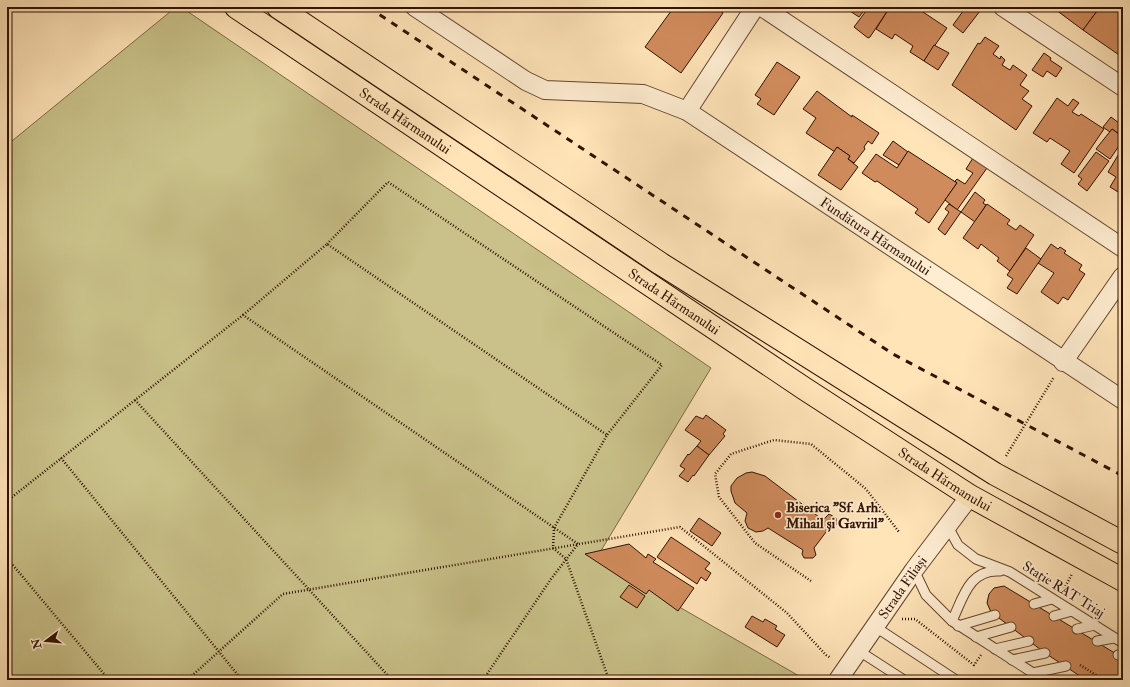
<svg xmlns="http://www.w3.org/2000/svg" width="1130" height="687" viewBox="0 0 1130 687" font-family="'IM FELL Double Pica',serif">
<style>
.green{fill:#c9c189;stroke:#7d6944}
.building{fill:#d08b5c;stroke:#311100}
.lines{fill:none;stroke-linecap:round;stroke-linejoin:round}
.service-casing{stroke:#64462e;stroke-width:11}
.minor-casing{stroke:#64462e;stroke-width:20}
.primary-casing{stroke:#311100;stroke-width:24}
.path{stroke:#311100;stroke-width:2.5;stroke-dasharray:1 2;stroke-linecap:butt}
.service{stroke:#ffedd1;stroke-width:9}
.minor{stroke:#ffedd1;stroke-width:18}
.primary{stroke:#ffe4b8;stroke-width:22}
.rail{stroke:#311100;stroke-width:3;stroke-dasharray:7 7;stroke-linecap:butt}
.poi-dot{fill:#8f2418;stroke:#ffedd1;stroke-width:1.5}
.labels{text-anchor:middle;stroke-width:3.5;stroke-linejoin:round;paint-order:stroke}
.street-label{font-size:14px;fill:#311100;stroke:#ffedd1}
.poi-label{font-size:14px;font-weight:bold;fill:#311100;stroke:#ffedd1;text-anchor:start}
</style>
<rect width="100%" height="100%" fill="#ffe4b8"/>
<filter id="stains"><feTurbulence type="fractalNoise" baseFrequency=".005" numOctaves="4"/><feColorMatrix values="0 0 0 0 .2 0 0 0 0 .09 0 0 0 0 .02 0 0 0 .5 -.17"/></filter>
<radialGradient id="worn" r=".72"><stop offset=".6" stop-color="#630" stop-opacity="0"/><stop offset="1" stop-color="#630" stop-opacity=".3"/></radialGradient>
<path class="green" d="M176,7H181L711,368L596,559L806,680H7V145Z"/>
<g class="building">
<path d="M674,7H715L723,13L681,73L645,47Z"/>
<path d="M838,7H846L844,11Z"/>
<path d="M853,7H867L859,17L850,11Z"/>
<path d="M869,7H890L870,37L868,38L854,27Z"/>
<path d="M890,7H910V8L915,11L917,8L947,28L924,61L910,52L913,46L895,34L892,39L876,29Z"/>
<path d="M966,7H975L980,11L963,33L953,25Z"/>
<path d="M1052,7H1100L1083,30Z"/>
<path d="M1100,7H1113L1123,14L1122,57L1083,30Z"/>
<path d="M985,37L999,46L993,54L1000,59L1001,56L1005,60L1002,65L1010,70L1013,65L1027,75L1020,85L1029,91L1022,99L1032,106L1016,130L952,85L978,43L980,44Z"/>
<path d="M934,45L949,53L938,70L924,61Z"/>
<path d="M1044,53L1051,58L1050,60L1062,68L1056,77L1047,71L1043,77L1032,70Z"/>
<path d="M777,62L800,77L774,115L757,104L761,99L755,95Z"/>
<path d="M817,91L852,117V115L879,133L872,144L868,141L864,147L865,149L854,163L848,159L850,156L837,147L835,152L806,133L816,118L803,109Z"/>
<path d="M1057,98L1068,106L1073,99L1079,103L1072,112L1079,116L1081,114L1104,129L1074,173L1061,164L1070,151L1050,138L1047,142L1033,133Z"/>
<path d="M1111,117L1119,123L1123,118L1122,136L1112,129L1110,132L1103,127Z"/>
<path d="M1112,129L1123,137V140L1110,159L1096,149Z"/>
<path d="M893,141L908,152L899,165L883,155Z"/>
<path d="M837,147L850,156L848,159L858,167L841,190L818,175Z"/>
<path d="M1123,147V195L1110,187L1116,177L1108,172Z"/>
<path d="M908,151L957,183L929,223L915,213L918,209L877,181L875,182L862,173L876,154L897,168Z"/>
<path d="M1096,152L1109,161L1087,191L1078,184L1082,179L1078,176Z"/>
<path d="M973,158L987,168L957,210L945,200L957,183L955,181L957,179L965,184L973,173L966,169Z"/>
<path d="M975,192L985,200L983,203L986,205L975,222L961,212Z"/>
<path d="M949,204L961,212L945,235L938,229L949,212L945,209Z"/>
<path d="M987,204L1010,220L1007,224L1016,230L1020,225L1034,235L1010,271L997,261L999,258L981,244L978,249L963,238Z"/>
<path d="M1051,244L1058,249L1060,247L1066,251L1064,253L1082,265L1079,270L1085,274L1068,300L1063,297L1058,304L1041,292L1054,273L1038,263Z"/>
<path d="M1026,248L1041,259L1017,294L1007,288L1013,279L1007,275Z"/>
<path d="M706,415L726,430L723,434L725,436L709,455L697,446L701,441L685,430L696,416L703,419Z"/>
<path d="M697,446L709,455L694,476L693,475L688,482L679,476L685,469L680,466L688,454L689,455Z"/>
<path d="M752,472L765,476L823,520L829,514L836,518V525L829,528L814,548L816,555L813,558H804L802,554L803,550L768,528L763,531L756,532L748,528L745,521L747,513L735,503L731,491V486L737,478L746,473Z"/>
<path d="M699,518L721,533L712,546L690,531Z"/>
<path d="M671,537L710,563L705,569L711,573L706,581L701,577L697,584L657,557Z"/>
<path d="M629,544L646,558L648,554L656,559L653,562L694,588L678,611L649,590L646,594L585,554Z"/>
<path d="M629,585L645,596L637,608L620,597Z"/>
<path d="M1004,586L1123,658V680H1086L1045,653L991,612L987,603L989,594L994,588Z"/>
<path d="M752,616L763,622L765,619L777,626L775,629L785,635L777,647L745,627Z"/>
</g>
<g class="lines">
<g class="service-casing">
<g id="service">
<path d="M947,525L958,545L976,559L1010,572L1123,643"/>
<path d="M914,570L926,595L952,621L1044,680"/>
<path d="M1034,604L1052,599"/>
<path d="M1054,616L1072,611"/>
<path d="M952,621C963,598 969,569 1000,571"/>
<path d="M874,626L956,680"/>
<path d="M958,626L995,615"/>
<path d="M1077,629L1095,625"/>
<path d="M976,637L1011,627"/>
<path d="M1097,641L1114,638"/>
<path d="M995,649L1029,641"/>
<path d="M859,651L904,680"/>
<path d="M1118,655L1123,654"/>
<path d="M1012,660L1045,653"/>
<path d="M1033,673L1066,666"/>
</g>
</g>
<g class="minor-casing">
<g id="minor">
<path id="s1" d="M415,7L526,81L545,90L643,94L687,111L1123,400"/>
<path d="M762,7L1123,248"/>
<path d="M1003,7L1123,87"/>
<path d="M687,111L755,7"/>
<path d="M1063,362L1123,276"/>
<path id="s2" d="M838,680L914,570L970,496"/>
</g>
</g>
<g class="primary-casing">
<g id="primary">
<path id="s3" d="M236,7L805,389L970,496L1123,580"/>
<path d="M278,7L661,264L995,474L1123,543"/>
</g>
</g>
<g class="path">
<path d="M327,244L388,182L662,365L607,435"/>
<path d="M243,315L327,244L607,435L554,528L553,548L566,559L609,680"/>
<path d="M135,400L392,680"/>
<path d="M1006,456L1054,377"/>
<path d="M61,458L242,680"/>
<path d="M7,501L243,315L578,544L551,579L483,680"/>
<path d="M7,558L109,680"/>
<path d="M811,581L755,543L719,497L715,474L731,454L774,440L811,444L866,489L899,532"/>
<path d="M1064,589L1072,574"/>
<path d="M902,619H915L974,665L981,655"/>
<path d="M1080,665L1104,680"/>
<path d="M187,680L283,594L680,527L787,613L826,655L831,658"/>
</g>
<use href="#service" class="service"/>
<use href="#minor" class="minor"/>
<use href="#primary" class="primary"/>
<path class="rail" d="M368,7L893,354L1123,476"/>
</g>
<circle class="poi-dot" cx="778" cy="515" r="4"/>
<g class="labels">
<g class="street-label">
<text dy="5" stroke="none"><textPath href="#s3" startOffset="204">Strada Hărmanului</textPath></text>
<text dy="5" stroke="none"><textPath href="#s1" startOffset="526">Fundătura Hărmanului</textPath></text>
<text dy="5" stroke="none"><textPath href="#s3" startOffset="528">Strada Hărmanului</textPath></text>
<text dy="5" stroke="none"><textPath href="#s3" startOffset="852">Strada Hărmanului</textPath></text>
<text dy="5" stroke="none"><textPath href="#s2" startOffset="113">Strada Filiași</textPath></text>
<text transform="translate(1064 589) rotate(32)" y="5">Stație RAT Triaj</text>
</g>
<g class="poi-label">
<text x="786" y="512">Biserica "Sf. Arh.<tspan x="786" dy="16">Mihail și Gavriil"</tspan></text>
</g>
</g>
<rect width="1130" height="687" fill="none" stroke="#ffe4b8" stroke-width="24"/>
<rect x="8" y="8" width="1114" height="671" fill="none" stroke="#311100" stroke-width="2"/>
<rect x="12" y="12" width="1106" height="663" fill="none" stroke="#311100"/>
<g transform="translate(46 641) rotate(254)" stroke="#ffedd1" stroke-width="3" paint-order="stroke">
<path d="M0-3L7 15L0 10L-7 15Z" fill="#311100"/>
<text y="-6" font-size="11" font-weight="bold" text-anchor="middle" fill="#311100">N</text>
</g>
<rect width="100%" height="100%" filter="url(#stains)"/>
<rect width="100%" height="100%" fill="url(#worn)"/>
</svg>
